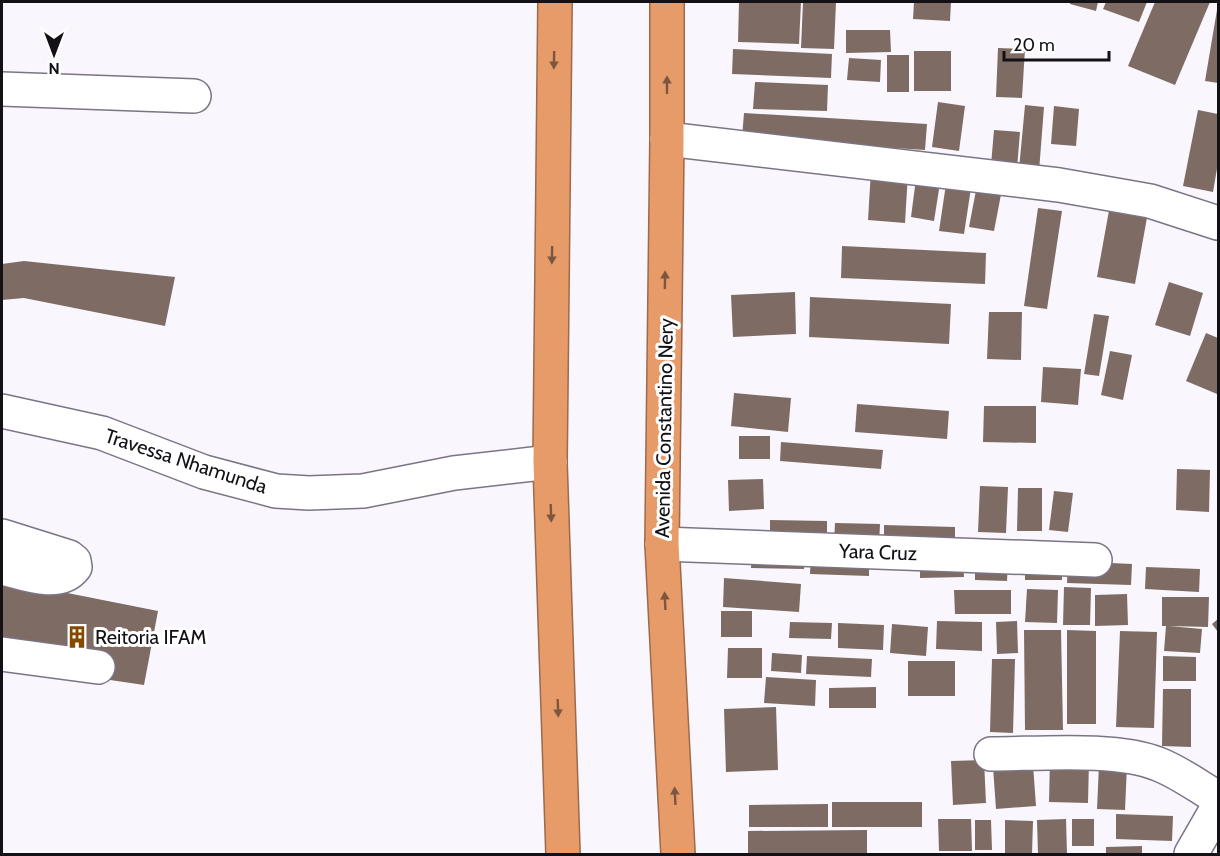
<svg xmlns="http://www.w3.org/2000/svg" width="1220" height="856" viewBox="0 0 1220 856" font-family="Cabin,sans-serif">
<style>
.building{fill:#7e6c64}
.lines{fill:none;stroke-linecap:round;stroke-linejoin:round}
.minor-casing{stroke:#7b7485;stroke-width:36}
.highway-casing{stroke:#9c6a4c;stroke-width:36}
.minor{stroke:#fff;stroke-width:33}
.highway{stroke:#e69b69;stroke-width:33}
.oneway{fill:#7c5640}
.labels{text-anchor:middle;stroke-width:6;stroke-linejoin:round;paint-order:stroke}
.street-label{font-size:20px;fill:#131016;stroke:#fff}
.poi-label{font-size:20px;fill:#131016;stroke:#fff;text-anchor:start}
</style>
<rect width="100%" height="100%" fill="#f9f6fe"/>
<g class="building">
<path d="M739,2H801L799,44L738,42Z"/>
<path d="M803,2H836L834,49L801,48Z"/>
<path d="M914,2H951L950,21L913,19Z"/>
<path d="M1070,2H1098L1096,11L1070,4Z"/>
<path d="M1106,2H1147L1139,22L1103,9Z"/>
<path d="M1155,2H1210L1175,85L1128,66Z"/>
<path d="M1217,10H1218V83L1205,81Z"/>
<path d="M846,30H890L891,52L846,53Z"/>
<path d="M998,48L1025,49L1022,98L996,97Z"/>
<path d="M733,49L832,54L831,78L732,74Z"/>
<rect x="914" y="51" width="37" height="40"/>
<rect x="887" y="55" width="22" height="37"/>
<path d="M849,58L881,60L880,82L847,80Z"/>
<path d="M755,82L828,85L827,111L753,109Z"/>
<path d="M938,102L965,106L959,151L932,147Z"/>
<path d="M1025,105L1044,107L1039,171L1019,169Z"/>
<path d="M1054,106L1079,109L1076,146L1051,144Z"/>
<path d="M1198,110L1218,114V163L1213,192L1183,186Z"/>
<path d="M744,113L927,124L925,150L742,138Z"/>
<path d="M994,130L1020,132L1017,168L991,165Z"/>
<path d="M871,170L908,173L905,223L868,220Z"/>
<path d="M916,179L940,183L934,221L911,217Z"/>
<path d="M978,180L1003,184L994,231L969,227Z"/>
<path d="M946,184L971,188L964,234L939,231Z"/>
<path d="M1110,205L1148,212L1135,284L1097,277Z"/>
<path d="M1038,208L1062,211L1047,309L1024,306Z"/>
<path d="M842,246L986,253L985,284L841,278Z"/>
<path d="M24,261L175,277L165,326L24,298L2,300V264Z"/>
<path d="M1169,282L1203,293L1190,336L1155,325Z"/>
<path d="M795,292L796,334L733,337L731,295Z"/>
<path d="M810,297L951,304L949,344L809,337Z"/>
<path d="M989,312H1022L1021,360L987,359Z"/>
<path d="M1094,314L1109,316L1099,376L1084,374Z"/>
<path d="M1206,333L1218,338V390L1217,394L1186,381Z"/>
<path d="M1110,351L1132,355L1123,400L1101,395Z"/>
<path d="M1043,367L1081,369L1078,405L1041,402Z"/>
<path d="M734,393L791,398L788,432L731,426Z"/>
<path d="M857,404L949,411L947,439L855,432Z"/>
<path d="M984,406H1036V443L983,442Z"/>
<rect x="739" y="436" width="31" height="23"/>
<path d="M781,442L883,450L881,469L780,461Z"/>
<path d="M1177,469L1210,470L1209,512L1176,510Z"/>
<path d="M763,479L764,509L729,511L728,480Z"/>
<path d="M980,486L1008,487L1006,533L978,532Z"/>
<path d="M1018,488H1042V531H1017Z"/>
<path d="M1054,491L1073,493L1068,532L1049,530Z"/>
<path d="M770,520L827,521V540L770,539Z"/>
<path d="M835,523L880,524L879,546L834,545Z"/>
<path d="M884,525L955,527V552L884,550Z"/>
<path d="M752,549L805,551L804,569L751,568Z"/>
<path d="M811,554L869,555V576L810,574Z"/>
<path d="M963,558L964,577L920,578V559Z"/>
<path d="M975,560H1008L1007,581L975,580Z"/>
<rect x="1025" y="561" width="37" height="19"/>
<path d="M1068,561L1132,564L1131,585L1067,583Z"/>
<path d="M1146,567L1200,569L1199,592L1145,589Z"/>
<path d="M724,578L801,584L799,612L723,607Z"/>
<path d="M2,580L158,611L144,685L2,664Z"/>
<path d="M1064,587L1091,588L1090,625H1063Z"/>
<path d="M1027,589L1058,590L1057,623L1025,622Z"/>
<path d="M954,590H1011V614H955Z"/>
<path d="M1127,594L1128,625L1095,626V595Z"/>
<path d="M1162,597H1209L1208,627L1169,626L1202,629L1200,653L1164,651L1166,626H1162Z"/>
<rect x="721" y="611" width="31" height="26"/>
<path d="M1218,619V632L1212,624Z"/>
<path d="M937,621L982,622V651L936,649Z"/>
<path d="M1017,621L1018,653L997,654L996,622Z"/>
<path d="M790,622L832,623L831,639L789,638Z"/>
<path d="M838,623L884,625L883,650L838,648Z"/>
<path d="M892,624L928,627L926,656L890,653Z"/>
<path d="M1024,630H1061L1063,730H1025Z"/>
<path d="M1067,630L1096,631V724H1067Z"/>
<path d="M1120,631L1157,632L1154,728L1116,727Z"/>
<path d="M728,648H762V678H727Z"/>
<path d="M772,653L802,655L801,673L771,671Z"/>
<path d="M807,656L872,659L871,677L806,674Z"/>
<path d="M1163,656L1196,657V681H1163Z"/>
<path d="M992,659H1015L1013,733L990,732Z"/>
<rect x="908" y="661" width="47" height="35"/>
<path d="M766,677L816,680L815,706L764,703Z"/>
<path d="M876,687V708H829V688Z"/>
<path d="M1163,689H1191V747L1162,746Z"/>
<path d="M776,707L778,770L726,772L724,709Z"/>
<path d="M1050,759L1089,760L1088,803L1049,802Z"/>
<path d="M984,760L986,803L953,805L951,761Z"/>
<path d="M1033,765L1036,806L996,809L993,767Z"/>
<path d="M1099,765H1127L1125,810L1097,809Z"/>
<rect x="832" y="802" width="90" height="25"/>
<path d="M828,804V827H749V805Z"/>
<path d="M1116,814L1173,816L1172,841L1116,839Z"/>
<path d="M938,819H971L972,851H939Z"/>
<path d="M1066,819L1067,854H1038L1037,820Z"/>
<rect x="1072" y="819" width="22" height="27"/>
<path d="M975,820H991L992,850H975Z"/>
<path d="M1005,820L1033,821L1032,853H1005Z"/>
<path d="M867,830V854H748V831Z"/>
<path d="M1142,846V854H1106V847Z"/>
</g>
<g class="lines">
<g class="minor-casing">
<g id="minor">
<path d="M2,89L194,96"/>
<path d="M667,139L1059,185L1150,201L1218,223"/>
<path d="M2,411L102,433L204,472L276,491L309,493L363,491L454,473L550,462"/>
<path d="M2,536L69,557L74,561L75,567C59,588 23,573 2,568"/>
<path d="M662,544L1095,560"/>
<path d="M2,654L98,667"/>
<path d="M991,754C1037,754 1117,747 1158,764C1179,772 1199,787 1218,798"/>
<path d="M1191,854L1218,807"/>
</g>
</g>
<g class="highway-casing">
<g id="highway">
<path d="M555,2L550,462L563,854"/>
<path d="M667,2V139L662,544L678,854"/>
</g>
</g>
<use href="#minor" class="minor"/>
<use href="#highway" class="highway"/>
</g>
<defs><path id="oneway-solid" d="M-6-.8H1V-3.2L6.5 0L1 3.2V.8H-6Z" transform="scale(1.5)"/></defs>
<g class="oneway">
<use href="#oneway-solid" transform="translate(554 60) rotate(91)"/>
<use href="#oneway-solid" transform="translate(667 85) rotate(-90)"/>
<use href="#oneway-solid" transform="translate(552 255) rotate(91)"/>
<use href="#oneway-solid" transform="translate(665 280) rotate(-89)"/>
<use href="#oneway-solid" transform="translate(551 513) rotate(88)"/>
<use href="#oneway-solid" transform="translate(665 601) rotate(-93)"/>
<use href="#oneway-solid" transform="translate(558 708) rotate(88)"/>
<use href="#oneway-solid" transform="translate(675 796) rotate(-93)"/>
</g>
<defs>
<g id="building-bare" transform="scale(1.8)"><path d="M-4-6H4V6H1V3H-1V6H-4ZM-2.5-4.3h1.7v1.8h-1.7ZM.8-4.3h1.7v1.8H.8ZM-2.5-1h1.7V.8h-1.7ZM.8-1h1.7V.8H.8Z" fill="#854a01" stroke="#fff" stroke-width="2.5" paint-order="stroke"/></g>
</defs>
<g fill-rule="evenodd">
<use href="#building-bare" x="77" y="637"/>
</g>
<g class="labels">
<g class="street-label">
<text transform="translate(664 428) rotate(-89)" y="7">Avenida Constantino Nery</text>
<text transform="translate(186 461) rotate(18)" y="7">Travessa Nhamunda</text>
<text transform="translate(878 552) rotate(2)" y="7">Yara Cruz</text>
</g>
<g class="poi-label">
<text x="95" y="644">Reitoria IFAM</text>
</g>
</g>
<rect width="1220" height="856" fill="none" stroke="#131016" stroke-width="6"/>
<g transform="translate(54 54) rotate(180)" stroke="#ffffff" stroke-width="4.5" paint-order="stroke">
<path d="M0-4.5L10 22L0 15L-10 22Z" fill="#131016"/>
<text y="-9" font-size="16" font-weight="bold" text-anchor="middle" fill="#131016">N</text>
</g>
<path d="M1004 51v9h105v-9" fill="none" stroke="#131016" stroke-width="3"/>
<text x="1013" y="51" font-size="18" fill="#131016" stroke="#ffffff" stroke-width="4.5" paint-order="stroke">20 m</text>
</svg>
